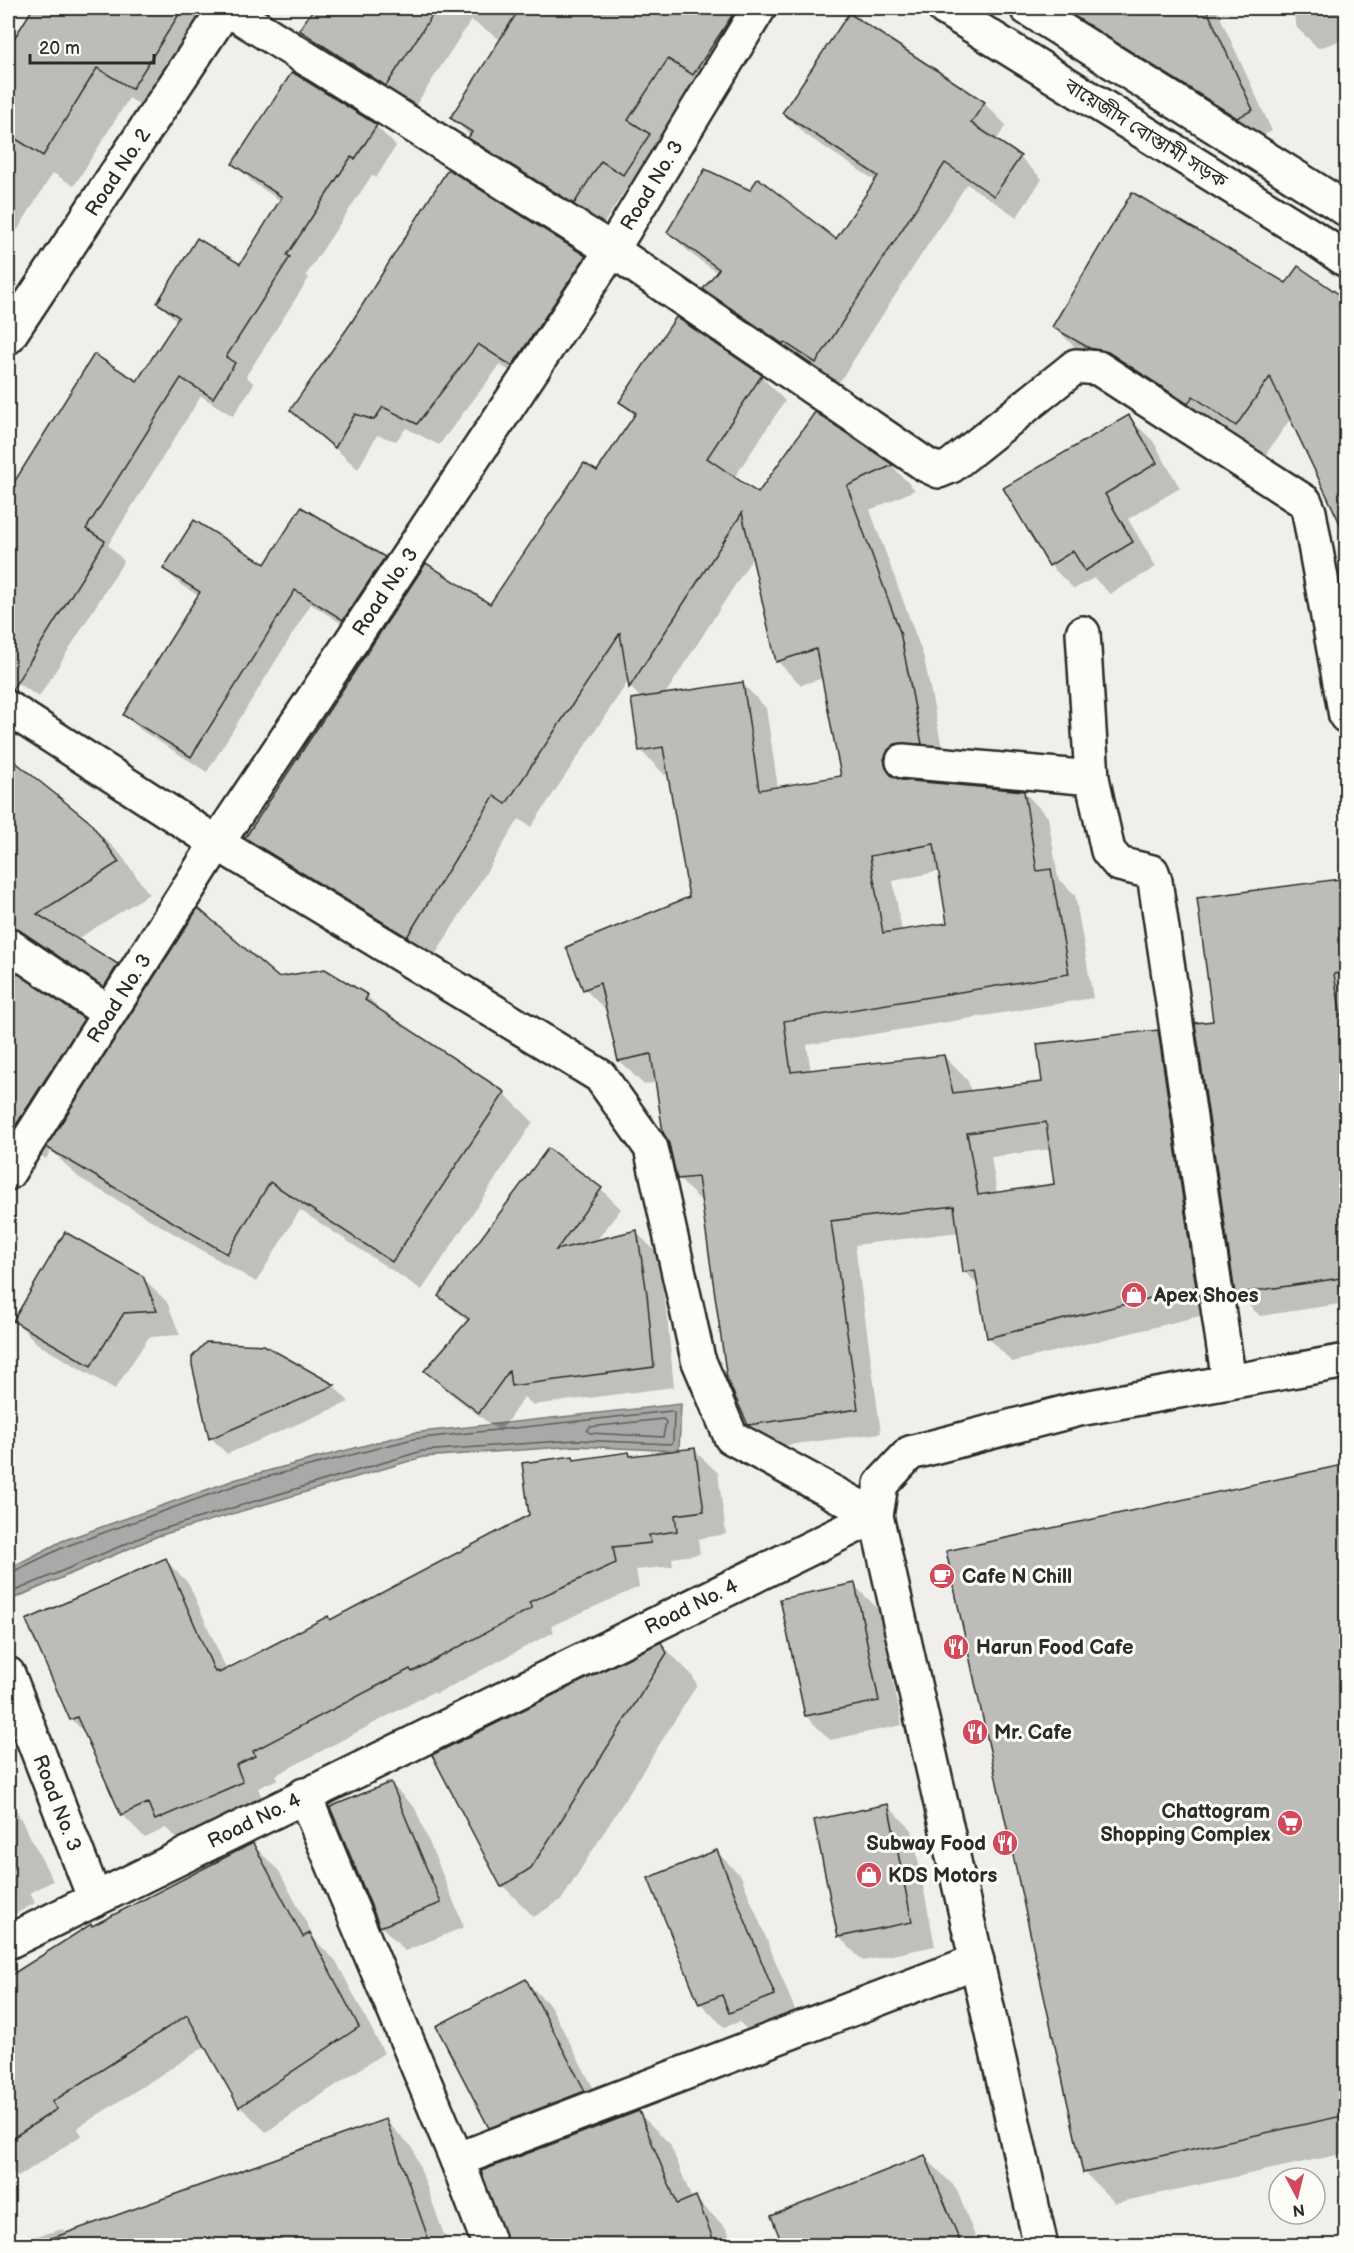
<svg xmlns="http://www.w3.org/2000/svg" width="1354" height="2253" viewBox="0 0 1354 2253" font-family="'Balsamiq Sans','Noto Sans Bengali',sans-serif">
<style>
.water{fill:#aaa9a7;stroke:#777775;stroke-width:1.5}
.shadow{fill:#0003;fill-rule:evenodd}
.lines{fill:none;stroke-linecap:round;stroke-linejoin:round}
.shore{stroke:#5e5d5d;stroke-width:1.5}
.building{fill:#bdbcb8;stroke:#2b2b2b;stroke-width:1.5;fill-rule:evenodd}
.minor-casing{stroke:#2b2b2b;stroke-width:38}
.primary-casing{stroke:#2b2b2b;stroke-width:38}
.minor{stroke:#fdfcf7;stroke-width:33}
.primary{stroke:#fdfcf7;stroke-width:33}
.labels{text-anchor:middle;stroke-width:6;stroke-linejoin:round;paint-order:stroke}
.street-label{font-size:20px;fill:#2b2b2b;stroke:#fdfcf7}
.poi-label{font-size:20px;font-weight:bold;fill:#2b2b2b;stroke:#fdfcf7;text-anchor:start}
</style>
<rect width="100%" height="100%" fill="#f0efeb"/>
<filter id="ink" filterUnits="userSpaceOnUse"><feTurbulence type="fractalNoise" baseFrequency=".0167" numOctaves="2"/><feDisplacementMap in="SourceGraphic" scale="12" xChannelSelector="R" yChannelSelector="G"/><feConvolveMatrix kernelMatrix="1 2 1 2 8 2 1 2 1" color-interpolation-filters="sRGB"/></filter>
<g filter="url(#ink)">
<path class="water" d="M681,1404L679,1451L576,1446L423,1457L158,1536L8,1601V1569L62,1541L237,1479L412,1433Z"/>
<g class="shadow">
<path d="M35,8H204L191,27L209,45L163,119L129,98L74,186L53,173L8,245V51Z"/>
<path d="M315,8H779L719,100L695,84L656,143L675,161L650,200L628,186L600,229L496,163L452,117L501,40L471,20L412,111L327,56L301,30Z"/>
<path d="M1034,8H1216L1272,131L1258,138Z"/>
<path d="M1292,8H1346V39L1318,48L1297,28Z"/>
<path d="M849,15L984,103L1006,125L996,141L1020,157L1042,179L1017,217L967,184L838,384L807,363L805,365L727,311L705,289L718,273L691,254L669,232L836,241L876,181L806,135L784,113Z"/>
<path d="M376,126L396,146L376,178L372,175L306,275L309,278L246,376L254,384L233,416L201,396L108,545L124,561L39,697L8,677V495L95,356L138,383L177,321L158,303L240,266L281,201L254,183L234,164Z"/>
<path d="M585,257L607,279L535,386L500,365L439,445L406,428L396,441L377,435L358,469L292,410Z"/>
<path d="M1286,285L1291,418L1266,454L1222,425L1218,432L1083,356L1054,326Z"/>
<path d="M761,376L785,401L734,478L758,495L815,414L892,466L915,490L870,510L924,658L946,768L912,774L909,782L1024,792L1048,817L1058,878L1075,895L1093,998L807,1045L811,1072L944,1056L968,1081L971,1092L1043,1083L1157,1031L1182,1056L1220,1311L1012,1362L988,1337L979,1286L964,1271L959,1232L855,1245L881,1433L772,1447L747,1423L728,1378L703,1203L679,1179L657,1082L644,1085L619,1060L608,1013L585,989L691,898L670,774L665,775L640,750L642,699L630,687L629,680L531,827L519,819L432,960L271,862L247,838L490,606L597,473L636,417L621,402ZM753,557L777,661L801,685L823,678L843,777L778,788L766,708L742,683L664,696ZM940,871L949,924L902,932L893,881ZM1051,1149L1055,1186L997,1194L991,1157Z"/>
<path d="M1128,417L1153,441L1180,488L1128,519L1156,567L1110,594L1094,578L1074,589L1050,565Z"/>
<path d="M384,559L400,575L360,635L311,604L207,772L141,730L125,715L199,596L181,585L165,569Z"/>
<path d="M8,760L89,823L121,855L149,894L76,940L117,965L146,994L278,978L367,996L388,1017L504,1093L533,1122L422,1290L300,1210L256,1282L78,1177L51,1150L46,1159L29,1148L8,1174ZM51,960L132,1015L111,1048L83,1020L21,978L23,967Z"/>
<path d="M1346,880V1303L1260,1316L1236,1293L1215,1022Z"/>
<path d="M601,1189L621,1209L596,1241L636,1232L656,1252L667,1315L674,1387L533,1405L524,1397L500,1432L446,1390L427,1371L468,1322L440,1296Z"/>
<path d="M142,1277L167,1302L180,1335L149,1337L115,1389L39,1345L15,1321Z"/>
<path d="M263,1346L334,1386L349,1402L227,1454L211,1438Z"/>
<path d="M694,1450L718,1473L726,1534L698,1539L700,1554L672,1558L673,1566L636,1570L639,1587L551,1626L554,1632L436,1694L433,1692L276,1775L278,1779L258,1788L265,1805L180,1842L166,1828L145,1838L122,1814L87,1735L71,1719L165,1560L189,1584L227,1671L328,1618L331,1621L531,1516L573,1458L576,1461L628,1454L632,1457Z"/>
<path d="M1346,1465V2153L1115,2203L1084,2172Z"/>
<path d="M854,1585L878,1609L902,1725L830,1740L806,1716Z"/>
<path d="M661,1644L692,1675L697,1685L562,1899L534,1917L503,1886Z"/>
<path d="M391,1784L415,1808L464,1927L405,1951L381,1926Z"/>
<path d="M8,1794L53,1881L30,1893L35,1903L8,1918Z"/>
<path d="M888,1806L912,1830L935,1946L863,1961L839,1937Z"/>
<path d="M253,1845L279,1871L316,1941L336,1961L384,2053L266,2132L240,2106L206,2046L77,2128L82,2135L18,2177L10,2169L8,2171V1977L91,1926L93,1927Z"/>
<path d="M717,1852L741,1876L799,2020L755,2037L739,2022L724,2027L700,2003Z"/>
<path d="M525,1981L550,2005L608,2116L515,2151L490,2127Z"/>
<path d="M638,2112L670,2144L692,2199L695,2198L727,2229L733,2246H510Z"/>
<path d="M386,2121L413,2148L448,2246H8V2236L14,2242L63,2229L67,2234Z"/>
<path d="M925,2157L956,2188L979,2246H785Z"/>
</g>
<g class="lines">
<g class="shore">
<path d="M663,1419L666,1422L663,1437L590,1433L587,1431L590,1427Z"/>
<path d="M8,1574L64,1547L239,1484L413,1439L671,1411L674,1413L673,1442L671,1444L576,1440L422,1451L156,1531L8,1594"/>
</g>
</g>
<g class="building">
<path d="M33,8H183L132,89L97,68L43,156L8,134V48Z"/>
<path d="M314,8H437L386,86L299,30Z"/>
<path d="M520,8H737L693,75L668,59L628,120L650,134L623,175L601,161L574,204L468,138L472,132L450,118Z"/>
<path d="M1061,8H1206L1253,110L1237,118Z"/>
<path d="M849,13L985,102L971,123L1021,156L994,196L945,163L816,363L784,342L783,344L703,289L719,269L667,232L705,169L750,190L758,178L836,239L878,176L782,113Z"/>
<path d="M292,72L377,125L355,159L351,157L287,255L290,257L226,357L235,363L213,398L181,378L86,529L105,541L12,690H8V492L94,354L137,381L179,317L157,303L197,238L240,264L282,197L232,164Z"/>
<path d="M448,169L586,256L512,366L478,344L417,424L383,407L374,420L355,414L335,448L290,410L351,323Z"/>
<path d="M1132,192L1286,283L1298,266L1347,300V538L1270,377L1236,426L1193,396L1188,404L1108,352L1089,348L1052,327Z"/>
<path d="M676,317L762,375L707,458L758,493L815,412L893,465L847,486L900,632L922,744H895L888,750L884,759L886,768L892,776L901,780L1024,791L1037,871L1051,869L1069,974L784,1021L791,1072L944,1055L953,1093L1042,1082L1037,1044L1158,1030L1196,1287L987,1338L975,1270L963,1272L954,1206L831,1221L858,1409L748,1425L727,1379L698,1177L677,1179L669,1144L663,1132L651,1054L618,1061L600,983L583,990L566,947L689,897L663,747L639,751L631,699L743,682L759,790L841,776L816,649L776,662L742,513L629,688L620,633L506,804L494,796L407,937L245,838L426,563L490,604L584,463L597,471L636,413L619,402ZM934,844L947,923L883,933L870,856ZM1046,1122L1054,1184L978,1195L967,1133Z"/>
<path d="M1129,415L1157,463L1105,494L1133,542L1085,571L1073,551L1049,566L1003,488Z"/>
<path d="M301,507L385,557L343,620L295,590L191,757L123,715L200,592L163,569L194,520L265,564Z"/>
<path d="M8,756L90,822L119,862L37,914L118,964L104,987L18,929L8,927Z"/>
<path d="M1347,878V972L1334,974L1347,1051V1113L1340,1114L1347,1157V1277L1235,1294L1195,1023L1213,1021L1197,898Z"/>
<path d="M198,908L278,977L325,969L368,995L365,1000L505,1092L392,1262L270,1182L227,1254L46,1147Z"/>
<path d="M8,967L84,1019L14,1128L8,1125Z"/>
<path d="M548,1148L602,1188L556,1250L637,1230L647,1294L654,1367L511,1386L509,1371L479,1413L424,1371L469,1319L438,1296Z"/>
<path d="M65,1232L143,1276L157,1311L124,1313L91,1366L13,1321Z"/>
<path d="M206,1342L264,1345L335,1385L209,1439L192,1365V1357Z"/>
<path d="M695,1448L704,1511L675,1515L677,1531L649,1535L651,1543L613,1547L616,1563L529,1602L532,1608L412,1672L410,1669L253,1751L255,1756L236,1765L243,1782L155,1820L148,1803L121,1815L77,1717L70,1720L26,1620L166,1558L215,1672L218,1671L219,1673L328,1616L330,1620L529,1515L522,1463L573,1456L574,1460L629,1452L630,1456Z"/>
<path d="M1347,1464V2115L1083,2173L946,1551Z"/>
<path d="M855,1583L879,1701L805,1716L780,1599Z"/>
<path d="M661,1642L667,1653L531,1868L501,1887L432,1755Z"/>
<path d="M391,1782L441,1903L380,1927L330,1807Z"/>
<path d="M888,1804L912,1922L838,1937L814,1820Z"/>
<path d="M253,1843L303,1937L310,1933L359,2027L239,2107L187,2015L52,2102L57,2109L8,2141V1977L91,1924L92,1926Z"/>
<path d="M717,1850L775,1995L729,2013L722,1995L699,2004L648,1878Z"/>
<path d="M526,1979L585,2091L489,2128L436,2026Z"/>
<path d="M639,2111L677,2204L696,2196L716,2246H508L481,2171Z"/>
<path d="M386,2119L431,2246H45L44,2241Z"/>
<path d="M925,2155L962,2246H783L771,2216Z"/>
</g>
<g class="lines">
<g class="minor-casing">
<g id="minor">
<path d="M226,8L612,250L926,465L939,471L951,466L1076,366L1098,368L1305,502L1309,512L1346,716"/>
<path id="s1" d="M8,337L226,8"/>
<path d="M1083,633L1092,778L1108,851L1119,864L1152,872L1155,881L1229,1382"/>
<path d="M8,708L217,843L600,1076L651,1148L698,1359L731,1437L876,1516L8,1942"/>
<path d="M903,761L1092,778"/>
<path d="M8,945L109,1013"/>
<path id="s2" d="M8,1173L217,843L612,250L759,8"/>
<path id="s3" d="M8,1674L94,1897"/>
<path d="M304,1795L457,2160"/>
<path d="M490,2246L457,2160L977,1961"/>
<path d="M1041,2246L876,1516L881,1484L910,1453L1079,1409L1346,1361"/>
</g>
</g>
<g class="primary-casing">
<g id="primary">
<path d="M944,8L1311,236L1346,260"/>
<path d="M1027,8L1346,209"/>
</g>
</g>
<use href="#minor" class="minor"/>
<use href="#primary" class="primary"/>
</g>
</g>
<defs>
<g id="shop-disc" transform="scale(1.35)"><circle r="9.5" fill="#d1495b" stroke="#fdfcf7"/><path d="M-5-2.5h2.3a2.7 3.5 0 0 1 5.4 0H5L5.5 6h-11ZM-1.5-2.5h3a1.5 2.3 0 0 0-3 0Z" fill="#fff"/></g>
<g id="cafe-disc" transform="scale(1.35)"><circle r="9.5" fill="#d1495b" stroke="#fdfcf7"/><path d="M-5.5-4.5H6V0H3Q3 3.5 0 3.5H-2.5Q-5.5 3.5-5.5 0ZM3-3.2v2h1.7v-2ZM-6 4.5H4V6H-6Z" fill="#fff"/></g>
<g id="restaurant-disc" transform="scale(1.35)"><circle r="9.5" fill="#d1495b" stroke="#fdfcf7"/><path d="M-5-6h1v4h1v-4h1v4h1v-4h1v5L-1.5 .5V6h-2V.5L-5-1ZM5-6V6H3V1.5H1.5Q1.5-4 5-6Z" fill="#fff"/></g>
<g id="supermarket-disc" transform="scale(1.35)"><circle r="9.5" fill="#d1495b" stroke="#fdfcf7"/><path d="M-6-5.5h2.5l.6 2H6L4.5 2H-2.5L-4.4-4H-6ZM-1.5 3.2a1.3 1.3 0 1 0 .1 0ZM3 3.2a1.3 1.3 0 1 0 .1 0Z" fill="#fff"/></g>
</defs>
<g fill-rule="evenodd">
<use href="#shop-disc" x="1134" y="1295"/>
<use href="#cafe-disc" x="942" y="1576"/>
<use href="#restaurant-disc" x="956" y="1647"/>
<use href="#restaurant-disc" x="975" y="1732"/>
<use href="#supermarket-disc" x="1290" y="1823"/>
<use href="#restaurant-disc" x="1005" y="1843"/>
<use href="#shop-disc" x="869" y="1875"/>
</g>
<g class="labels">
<g class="street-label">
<text transform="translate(1146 133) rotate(32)" y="7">বায়েজীদ বোস্তামী সড়ক</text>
<text dy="7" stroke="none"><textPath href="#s1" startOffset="198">Road No. 2</textPath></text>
<text dy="7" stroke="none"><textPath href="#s2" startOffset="1179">Road No. 3</textPath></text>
<text dy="7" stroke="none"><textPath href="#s2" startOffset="693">Road No. 3</textPath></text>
<text dy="7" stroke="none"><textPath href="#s2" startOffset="207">Road No. 3</textPath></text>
<text transform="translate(691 1606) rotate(-26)" y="7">Road No. 4</text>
<text dy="7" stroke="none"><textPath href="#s3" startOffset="138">Road No. 3</textPath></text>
<text transform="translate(254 1820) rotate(-26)" y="7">Road No. 4</text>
</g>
<g class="poi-label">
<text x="1154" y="1302">Apex Shoes</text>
<text x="962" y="1583">Cafe N Chill</text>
<text x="976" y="1654">Harun Food Cafe</text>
<text x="994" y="1739">Mr. Cafe</text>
<text x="1270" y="1818" text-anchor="end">Chattogram<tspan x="1270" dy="23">Shopping Complex</tspan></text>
<text x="986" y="1850" text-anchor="end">Subway Food</text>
<text x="888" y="1882">KDS Motors</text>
</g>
</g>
<rect width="1354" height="2253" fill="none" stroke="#fdfcf7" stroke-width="30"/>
<rect x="15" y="15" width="1324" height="2223" fill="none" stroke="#2b2b2b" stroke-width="2" filter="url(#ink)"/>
<g transform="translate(1297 2196) rotate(173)"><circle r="28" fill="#fdfcf7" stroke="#a9a8a5" stroke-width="1.5"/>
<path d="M0-4.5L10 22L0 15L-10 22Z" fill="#d1495b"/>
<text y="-9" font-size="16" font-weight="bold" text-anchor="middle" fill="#2b2b2b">N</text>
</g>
<path d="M30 54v9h124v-9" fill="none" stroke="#2b2b2b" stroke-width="3"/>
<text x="39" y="54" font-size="18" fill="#2b2b2b" stroke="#fdfcf7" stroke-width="4.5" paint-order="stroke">20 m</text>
</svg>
